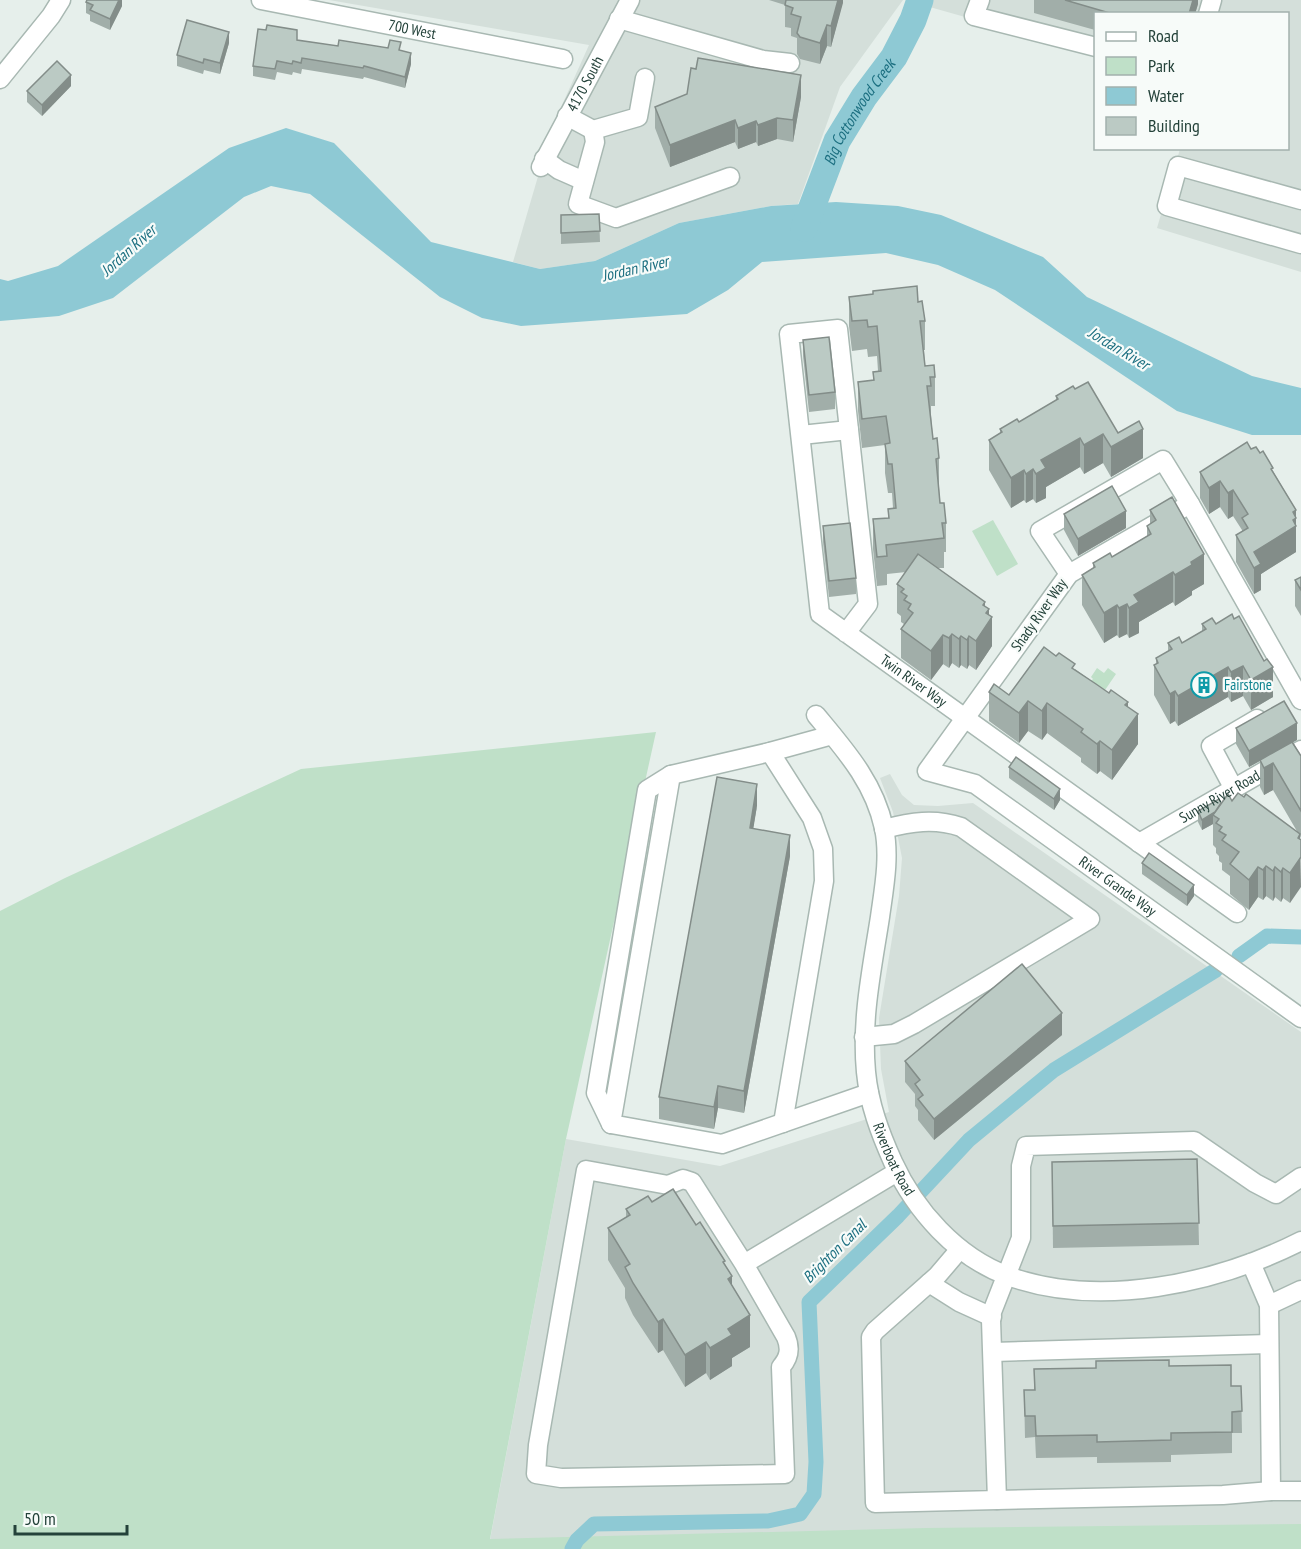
<svg xmlns="http://www.w3.org/2000/svg" width="1301" height="1549" viewBox="0 0 1301 1549" font-family="'PT Sans Narrow',sans-serif">
<style>
.built{fill:#d4dfda}
.green{fill:#bfe0c8}
.water{fill:#8ec9d4}
.lines{fill:none;stroke-linecap:round;stroke-linejoin:round}
.canal{stroke:#8ec9d4;stroke-width:15}
.river{stroke:#8ec9d4;stroke-width:27}
.minor-casing{stroke:#a8b8b2;stroke-width:21}
.minor{stroke:#fff;stroke-width:18}
.wall{fill:#a1aea9}
.shaded-wall{fill:#838d89}
.building{fill:#bbcac4;stroke:#838d89;stroke-width:1.5}
.labels{text-anchor:middle;stroke-width:4.5;stroke-linejoin:round;paint-order:stroke}
.street-label{font-size:15px;fill:#24423a;stroke:#f7fbf9}
.culture-label{font-size:15px;fill:#0d838f;stroke:#f7fbf9;text-anchor:start}
.water-label{font-size:16px;font-style:italic;fill:#1c6f80;stroke:#f7fbf9}
</style>
<rect width="100%" height="100%" fill="#e6efeb"/>
<g class="built">
<path d="M329,0H903L840,87L798,204L771,206L679,223L595,261L540,269L513,262L553,125L589,45Z"/>
<path d="M905,0H1301V272L1157,228L1180,149L1288,148V14H1096L1095,54Z"/>
<path d="M890,774L902,795L914,805L938,806L973,803L1301,1032V1525L490,1540L566,1139L720,1166L889,1112L881,1069L879,1018L899,896L902,858L893,812L880,778Z"/>
</g>
<g class="green">
<path d="M993,520L1018,564L997,576L972,531Z"/>
<path d="M1097,668L1104,673L1108,668L1116,674L1103,693L1091,681L1093,679L1091,677Z"/>
<path d="M656,732L566,1139L490,1539L926,1528L1301,1524V1549H0V911L65,878L301,769Z"/>
</g>
<path class="water" d="M286,128L334,143L431,242L540,269L595,261L679,223L771,206L836,202L898,206L941,215L1043,257L1087,297L1252,376L1301,388V435H1252L1177,411L995,290L938,265L886,253L762,262L728,290L687,314L521,326L482,318L440,297L310,194L271,186L244,197L113,298L59,316L0,321V279L8,281L58,266L229,148Z"/>
<g class="lines">
<g class="canal">
<path d="M1239,956L1267,936L1301,937"/>
<path d="M572,1549L577,1540L594,1524L768,1521L800,1514L814,1494L816,1462L809,1302L898,1216L969,1140L1054,1070L1216,970"/>
</g>
<path class="river" id="s1" d="M804,228L837,141L864,97L894,57L913,20L920,0"/>
<g class="minor-casing">
<g id="minor">
<path id="s2" d="M261,0L563,59"/>
<path d="M980,0L974,16L1096,47"/>
<path d="M1208,14L1212,0"/>
<path d="M619,19L763,60L790,63"/>
<path d="M0,79L51,16L61,0"/>
<path d="M567,116L593,130L638,117L645,78"/>
<path d="M593,130L595,142L578,204L616,218L730,177"/>
<path d="M544,159L559,170L584,181"/>
<path id="s3" d="M541,167L630,0"/>
<path d="M1301,200L1178,166L1167,206L1301,244"/>
<path d="M801,435L849,430"/>
<path id="s4" d="M1190,504L1069,574L927,771L975,784L1301,1018"/>
<path d="M1069,574L1040,531L1163,460L1190,504L1301,700"/>
<path id="s5" d="M846,633L868,604L838,329L789,334L820,614L1237,913"/>
<path id="s6" d="M816,715C845,750 874,782 884,828C890,857 884,888 880,917C872,969 861,1019 866,1072C869,1104 880,1133 893,1162C915,1210 956,1257 1008,1276C1099,1309 1216,1284 1301,1241"/>
<path d="M832,735L770,752L671,775L611,1124L722,1144L869,1093"/>
<path d="M770,752L812,818L823,849L824,881L783,1123"/>
<path d="M1234,789L1211,746L1257,719"/>
<path id="s7" d="M1139,843L1301,750"/>
<path d="M864,1037L894,1034L914,1024L1090,919L961,827C934,818 911,822 884,829"/>
<path d="M611,1124L596,1093L647,790L671,775"/>
<path d="M960,1249L937,1276L875,1331L871,1337L875,1503L997,1500L991,1320L992,1312L1021,1238V1166L1026,1146L1194,1141L1255,1183L1276,1194L1301,1177"/>
<path d="M1251,1263L1269,1305L1271,1491H1301"/>
<path d="M744,1264L692,1182L683,1179L668,1185L586,1170L538,1445L536,1474L561,1478L785,1474L781,1367C789,1358 791,1349 786,1337L744,1264L897,1172"/>
<path d="M929,1283L959,1302L992,1317"/>
<path d="M1269,1305L1301,1290"/>
<path d="M993,1352L1269,1344"/>
<path d="M997,1500L1223,1495L1271,1491"/>
</g>
</g>
<use href="#minor" class="minor"/>
</g>
<g class="wall">
<path d="M122,0V6L110,30L90,21V15L86,13V2Z"/>
<path d="M769,0H843L831,47L827,46L820,64L800,59L797,54V38L791,36V28L785,27V5Z"/>
<path d="M1034,0H1198V4L1195,14H1095V30L1034,13Z"/>
<path d="M297,40L338,46L401,51L411,64L405,88L364,77L363,79L302,69L301,74L293,72L292,75L277,72L275,80L253,76V66Z"/>
<path d="M229,43L220,74L204,70L203,74L177,66V55Z"/>
<path d="M71,86L42,116L27,102V91Z"/>
<path d="M801,97L793,142L777,139L758,146L756,142L738,149L735,142L670,167L655,128V107Z"/>
<path d="M599,214L600,242L561,244V215Z"/>
<path d="M849,297L918,302L925,321V350H924L925,366L935,377V406H931V415L933,439L939,458V487L940,503L946,523V552H944V568H938L985,607L989,615L992,646L976,670L969,665L967,669L961,665L959,668L952,663L949,668L943,664L931,680L901,658V629L904,624L901,622V616L897,613V584L906,572L887,574V585L877,586L873,549V519L888,518V509L893,508L892,493H888L885,473V445L862,448L858,411V382L873,380V372L878,371L877,356L868,357L867,349L852,351L849,326Z"/>
<path d="M803,340L835,392V409L809,412L803,356Z"/>
<path d="M1075,389L1143,458L1111,477L1103,463L1084,474L1080,467L1046,487V498L1036,503L1033,499L1026,503L1024,500L1011,508L989,470V440L1000,434V429L1019,422L1056,401V396Z"/>
<path d="M1251,449L1273,471L1296,510V552L1261,574V590L1254,594L1236,562V535L1242,532V530L1233,516L1228,519L1220,507L1209,514L1200,498V472Z"/>
<path d="M1150,510L1204,584L1192,591V595L1175,606L1173,602L1139,622V633L1129,638L1127,634L1119,638L1117,635L1104,643L1082,605V575L1093,568V563L1112,557L1147,536V526L1150,524Z"/>
<path d="M1064,514L1126,528L1078,556L1064,530Z"/>
<path d="M823,526L856,578V594L829,597L823,542Z"/>
<path d="M1301,577V616L1295,606V580Z"/>
<path d="M1202,624H1216L1273,697L1251,710L1243,696L1231,702L1228,697L1178,726L1175,721L1170,724L1154,695V665L1156,664V658L1168,651V643H1182L1202,631Z"/>
<path d="M1075,669L1128,707L1138,744L1112,780L1100,771L1097,774L1081,762V758L1047,733L1042,740L1028,731L1019,743L989,721V692L1009,695Z"/>
<path d="M1236,728L1297,740L1293,742L1301,756V838L1300,836L1290,903L1283,898L1281,902L1275,897L1273,901L1266,896L1263,900L1258,897L1249,910L1230,894V876L1222,870V863L1219,861V856L1216,853V848L1213,845V824L1202,830L1198,822V811L1221,803L1232,801L1298,833L1273,790L1264,795L1260,787V761L1249,767L1236,744Z"/>
<path d="M1009,767L1060,800L1054,810L1009,778Z"/>
<path d="M757,806L753,828L790,856L744,1113L718,1108L714,1129L659,1119V1097Z"/>
<path d="M1142,863L1194,896L1187,906L1142,874Z"/>
<path d="M1062,1035L934,1140L918,1120V1110L915,1106V1094L905,1082V1061Z"/>
<path d="M1197,1159L1199,1245L1053,1248L1052,1162Z"/>
<path d="M652,1202L696,1225L725,1264L750,1347L732,1358V1366L710,1380L706,1373L685,1387L663,1350L658,1353L633,1315L625,1298V1288L608,1260V1228L626,1217V1209Z"/>
<path d="M1169,1366L1231,1386H1241L1242,1433H1232V1453L1171,1455V1462L1097,1463V1457L1036,1458L1035,1437L1025,1438L1024,1390H1034V1369Z"/>
</g>
<g class="shaded-wall">
<path d="M119,0H122V6L110,30V19Z"/>
<path d="M838,0H843V3L831,47V26Z"/>
<path d="M1193,0H1198V4L1195,14H1189Z"/>
<path d="M827,25V46L820,64V43Z"/>
<path d="M229,32V43L220,74V63Z"/>
<path d="M411,53V64L405,88V77Z"/>
<path d="M71,75V86L42,116V105Z"/>
<path d="M801,75V97L793,142V120Z"/>
<path d="M777,118V139L758,146V125Z"/>
<path d="M735,120V142L670,167V145Z"/>
<path d="M756,121V142L738,149V128Z"/>
<path d="M1143,429V458L1111,477V447Z"/>
<path d="M1103,434V463L1084,474V445Z"/>
<path d="M1080,438V467L1046,487V498L1036,503V474L1041,460Z"/>
<path d="M1033,469V499L1026,503V474Z"/>
<path d="M1024,470V500L1011,508V478Z"/>
<path d="M1220,481V507L1209,514V488Z"/>
<path d="M1233,490V516L1228,519V493Z"/>
<path d="M1296,510V552L1261,574V590L1254,594V552L1293,512Z"/>
<path d="M1126,511V528L1078,556V539Z"/>
<path d="M1204,554V584L1192,591V595L1175,606V575L1191,562Z"/>
<path d="M1173,572V602L1139,622V633L1129,638V608L1134,595Z"/>
<path d="M985,602V627L986,613L989,609V622L992,617V646L976,670V641L983,605Z"/>
<path d="M1127,604V634L1119,638V608Z"/>
<path d="M1117,605V635L1104,643V613Z"/>
<path d="M952,634V663L949,668V638Z"/>
<path d="M943,635V664L931,680V651Z"/>
<path d="M961,636V665L959,668V639Z"/>
<path d="M969,636V665L967,669V640Z"/>
<path d="M1243,666V696L1231,702V672Z"/>
<path d="M1228,667V697L1178,726V696Z"/>
<path d="M1273,667V697L1251,710V680Z"/>
<path d="M1175,691V721L1170,724V694Z"/>
<path d="M1028,701V731L1019,743V713Z"/>
<path d="M1128,702V728L1138,714V744L1112,780V750L1125,705Z"/>
<path d="M1047,703V733L1042,740V711Z"/>
<path d="M1297,723V740L1249,767V751Z"/>
<path d="M1100,741V771L1097,774V744Z"/>
<path d="M1273,763V790L1264,795V768Z"/>
<path d="M757,784V806L750,849V828Z"/>
<path d="M1060,789V800L1054,810V799Z"/>
<path d="M1224,807L1219,819L1213,815V824L1202,830V820Z"/>
<path d="M1300,834L1301,887L1290,903V873L1298,838Z"/>
<path d="M790,835V856L744,1113V1091Z"/>
<path d="M1266,866V896L1263,900V870Z"/>
<path d="M1258,867V897L1249,910V880Z"/>
<path d="M1275,867V897L1273,901V871Z"/>
<path d="M1283,868V898L1281,902V872Z"/>
<path d="M1194,885V896L1187,906V895Z"/>
<path d="M1062,1013V1035L934,1140V1119Z"/>
<path d="M718,1086V1108L714,1129V1107Z"/>
<path d="M732,1276V1308L728,1279Z"/>
<path d="M750,1315V1347L732,1358V1366L710,1380V1348L728,1329Z"/>
<path d="M663,1319V1350L658,1353V1322Z"/>
<path d="M706,1342V1373L685,1387V1355Z"/>
</g>
<g class="building">
<path d="M87,0H119L110,19L90,10L93,5L86,2Z"/>
<path d="M786,0H838L831,26L827,25L820,43L800,37L797,33L801,17L791,14L793,8L785,5Z"/>
<path d="M1065,0H1193L1189,14H1113Z"/>
<path d="M187,20L229,32L220,63L204,59L203,63L177,55Z"/>
<path d="M267,25L297,30V40L338,46L339,40L388,48L390,40L401,42L399,50L411,53L405,77L364,66L363,68L302,58L301,63L293,61L292,64L277,61L275,69L253,66L258,29L266,30Z"/>
<path d="M698,58L801,75L793,120L777,118L758,125L756,121L738,128L735,120L670,145L655,107L687,94L691,68L696,69Z"/>
<path d="M57,61L71,75L42,105L27,91Z"/>
<path d="M599,214L600,231L561,233V215Z"/>
<path d="M917,286L918,302L922,301L925,321H920L925,366L934,365L935,377H930L931,386H927L933,439L937,438L939,458L936,459L940,503H944L946,523H942L944,538L886,545L887,556L877,557L873,519L889,518L888,509L896,508L892,464H888L885,444L890,443L886,416L862,419L858,382L874,380L873,372L881,371L877,326L868,327L867,320L852,321L849,297L873,294V291Z"/>
<path d="M829,337L835,392L809,395L803,340Z"/>
<path d="M1088,382L1118,433L1139,421L1143,429L1111,447L1103,434L1084,445L1080,438L1041,460L1046,468L1036,474L1033,469L1026,474L1024,470L1011,478L989,440L1002,432L1000,429L1017,419L1019,422L1058,399L1056,396L1073,386L1075,389Z"/>
<path d="M1247,442L1251,449L1256,447L1260,453L1263,451L1273,468L1271,469L1296,510L1293,512L1296,518L1293,520L1296,526L1254,552L1261,564L1254,568L1236,535L1248,528L1242,518L1248,514L1233,490L1228,493L1220,481L1209,488L1200,472Z"/>
<path d="M1112,486L1126,511L1078,539L1064,514Z"/>
<path d="M1172,497L1204,554L1191,562L1192,565L1175,575L1173,572L1134,595L1139,602L1129,608L1127,604L1119,608L1117,605L1104,613L1082,575L1095,567L1093,563L1110,553L1112,557L1151,534L1147,526L1156,520L1150,510Z"/>
<path d="M850,523L856,578L829,581L823,526Z"/>
<path d="M918,554L985,602L983,605L989,609L986,613L992,617L976,641L969,636L967,640L961,636L959,639L952,634L949,638L943,635L931,651L901,629L913,613L908,609L911,604L904,600L907,596L901,592L904,589L897,584Z"/>
<path d="M1301,577V590L1295,580Z"/>
<path d="M1232,614L1234,619L1239,616L1264,661L1267,659L1273,667L1251,680L1243,666L1231,672L1228,667L1178,696L1175,691L1170,694L1154,665L1158,663L1156,658L1172,649L1168,643L1179,637L1182,643L1206,629L1202,624L1212,618L1216,624Z"/>
<path d="M1044,647L1056,656L1059,653L1075,664L1072,668L1096,684L1109,693L1111,690L1128,702L1125,705L1138,714L1112,750L1100,741L1097,744L1081,732L1083,729L1047,703L1042,711L1028,701L1019,713L989,692L994,684L1009,695Z"/>
<path d="M1284,701L1297,723L1249,751L1236,728Z"/>
<path d="M1292,742L1301,756V811L1273,763L1264,768L1260,760Z"/>
<path d="M1016,757L1060,789L1054,799L1009,767Z"/>
<path d="M717,777L757,784L750,828L790,835L744,1091L718,1086L714,1107L659,1097Z"/>
<path d="M1238,793L1244,797L1246,794L1300,834L1298,838L1301,840V857L1290,873L1283,868L1281,872L1275,867L1273,871L1266,866L1263,870L1258,867L1249,880L1230,864L1239,852L1222,840L1226,835L1219,831L1222,827L1216,823L1219,819L1213,815L1228,794L1232,801Z"/>
<path d="M1219,799L1221,803L1215,812L1202,820L1198,811Z"/>
<path d="M1149,853L1194,885L1187,895L1142,863Z"/>
<path d="M1022,964L1062,1013L934,1119L918,1099L923,1095L915,1084L920,1080L905,1061Z"/>
<path d="M1197,1159L1199,1223L1053,1226L1052,1162Z"/>
<path d="M673,1189L696,1225L700,1222L725,1261L723,1262L732,1276L728,1279L750,1315L728,1329L732,1335L710,1348L706,1342L685,1355L663,1319L658,1322L633,1283L625,1267L630,1264L608,1228L630,1215L626,1209L648,1196L652,1202Z"/>
<path d="M1169,1360V1366L1231,1365V1386H1241L1242,1411L1232,1412V1432L1171,1433V1440L1097,1442V1435L1036,1436L1035,1416H1025L1024,1390H1035L1034,1369L1096,1368V1361Z"/>
</g>
<defs>
<g id="building-ring" transform="scale(1.35)"><circle r="9.5" fill="#f7fbf9" stroke="#0f9aa8" stroke-width="1.5"/><path d="M-4-6H4V6H1V3H-1V6H-4ZM-2.5-4.3h1.7v1.8h-1.7ZM.8-4.3h1.7v1.8H.8ZM-2.5-1h1.7V.8h-1.7ZM.8-1h1.7V.8H.8Z" fill="#0f9aa8"/></g>
</defs>
<g fill-rule="evenodd">
<use href="#building-ring" x="1204" y="685"/>
</g>
<g class="labels">
<g class="street-label">
<text dy="5" stroke="none"><textPath href="#s2" startOffset="154">700 West</textPath></text>
<text dy="5" stroke="none"><textPath href="#s3" startOffset="94">4170 South</textPath></text>
<text transform="translate(1039 615) rotate(-55)" y="5">Shady River Way</text>
<text dy="5" stroke="none"><textPath href="#s5" startOffset="759">Twin River Way</textPath></text>
<text dy="5" stroke="none"><textPath href="#s7" startOffset="93">Sunny River Road</textPath></text>
<text dy="5" stroke="none"><textPath href="#s4" startOffset="608">River Grande Way</textPath></text>
<text dy="5" stroke="none"><textPath href="#s6" startOffset="471">Riverboat Road</textPath></text>
</g>
<g class="culture-label">
<text x="1224" y="690">Fairstone</text>
</g>
<g class="water-label">
<text dy="6" stroke="none"><textPath href="#s1" startOffset="129">Big Cottonwood Creek</textPath></text>
<text transform="translate(128 250) rotate(-42)" y="6">Jordan River</text>
<text transform="translate(635 268) rotate(-13)" y="6">Jordan River</text>
<text transform="translate(1119 348) rotate(31)" y="6">Jordan River</text>
<text transform="translate(834 1251) rotate(-45)" y="6">Brighton Canal</text>
</g>
</g>
<rect x="1094" y="12" width="195" height="138" fill="#f7fbf9" stroke="#a3b1ad" stroke-width="1.5"/>
<rect x="1106" y="32" width="30" height="9" fill="#ffffff" stroke="#a3b1ad" stroke-width="1.5"/>
<text x="1148" y="42" font-size="18" fill="#24423a">Road</text>
<rect x="1106" y="57" width="30" height="18" fill="#bfe0c8" stroke="#a3b1ad" stroke-width="1.5"/>
<text x="1148" y="72" font-size="18" fill="#24423a">Park</text>
<rect x="1106" y="87" width="30" height="18" fill="#8ec9d4" stroke="#a3b1ad" stroke-width="1.5"/>
<text x="1148" y="102" font-size="18" fill="#24423a">Water</text>
<rect x="1106" y="117" width="30" height="18" fill="#bbcac4" stroke="#a3b1ad" stroke-width="1.5"/>
<text x="1148" y="132" font-size="18" fill="#24423a">Building</text>
<path d="M15 1525v9h112v-9" fill="none" stroke="#24423a" stroke-width="3"/>
<text x="24" y="1525" font-size="18" fill="#24423a" stroke="#f7fbf9" stroke-width="4.5" paint-order="stroke">50 m</text>
</svg>
